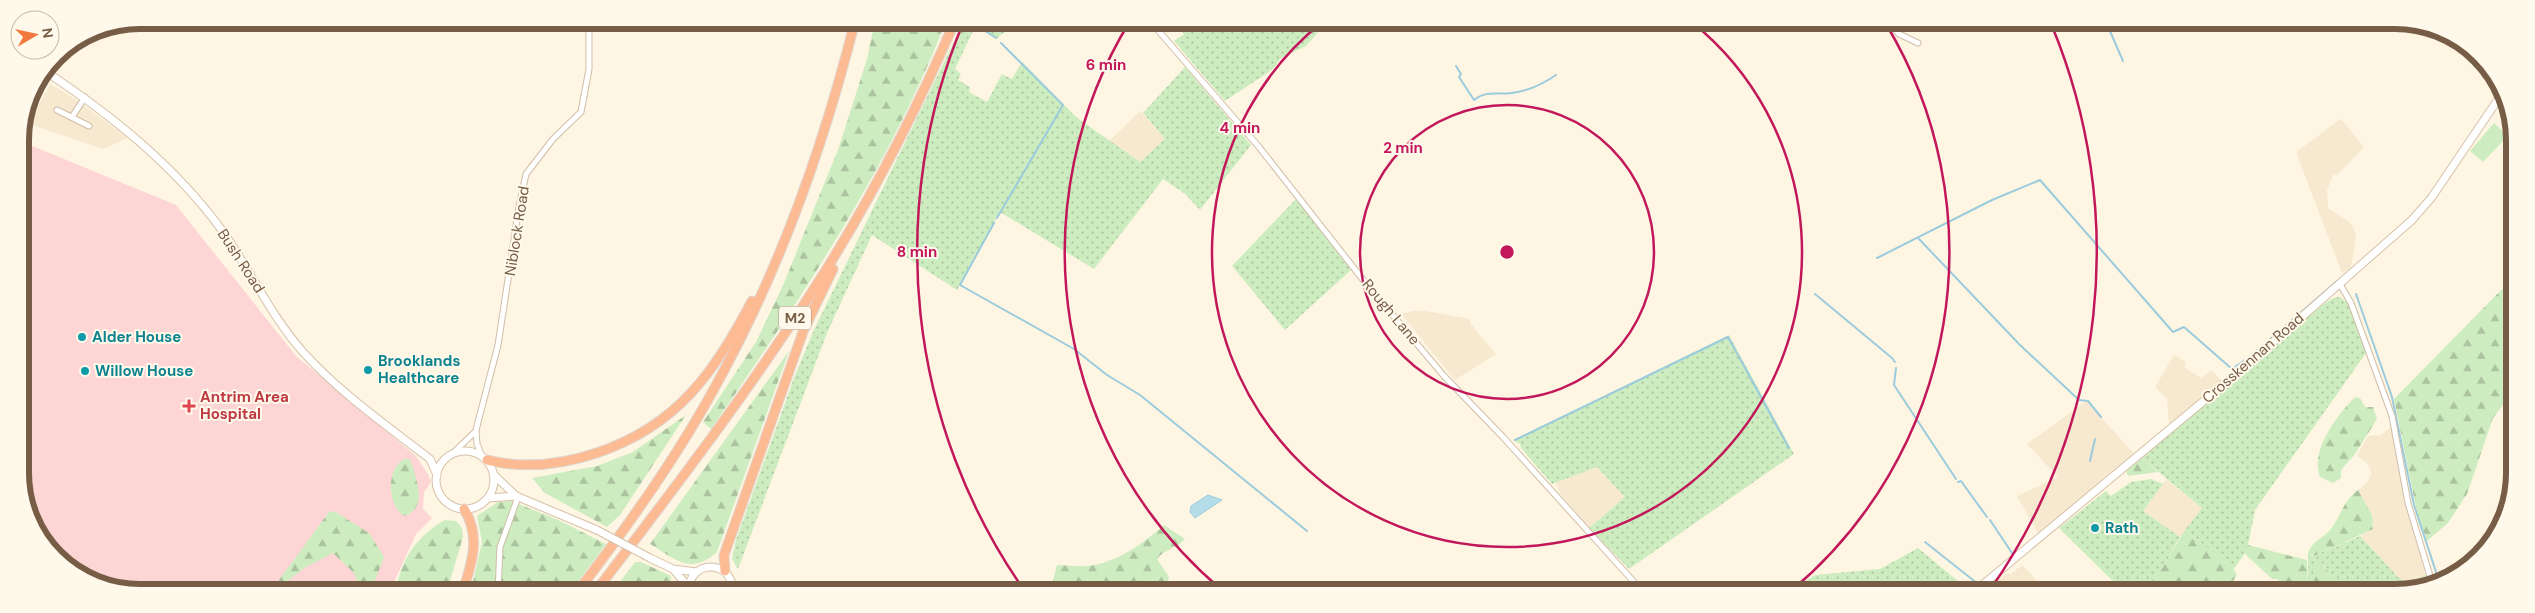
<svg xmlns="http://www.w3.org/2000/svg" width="2535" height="613" viewBox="0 0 2535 613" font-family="'DM Sans',sans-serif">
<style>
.residential{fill:#f6e9d0}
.medical{fill:#fdd5d5}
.grass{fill:url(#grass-dots)}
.forest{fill:url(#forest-firs)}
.pitch{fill:#cdedc0}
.water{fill:#b5dce9;stroke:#9bcbdc}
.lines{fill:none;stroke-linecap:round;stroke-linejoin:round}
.stream{stroke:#9bcbdc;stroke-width:2}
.street-casing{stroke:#d0bea8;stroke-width:7}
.secondary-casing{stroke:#d6c1a8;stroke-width:9}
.highway-casing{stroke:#dfd8d3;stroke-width:11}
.street{stroke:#fff;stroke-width:5}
.secondary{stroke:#fff;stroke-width:7}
.highway{stroke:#fdbb94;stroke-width:9}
.secondary-bridge-casing{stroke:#d6c1a8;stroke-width:9;stroke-linecap:butt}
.secondary-bridge{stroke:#fff;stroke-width:7}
.ring{fill:none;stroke:#c2185b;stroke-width:2.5}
.culture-dot{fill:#0f9aa8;stroke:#fff9eb;stroke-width:2}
.health-dot{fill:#e0444e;stroke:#fff9eb;stroke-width:2}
.labels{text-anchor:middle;stroke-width:4;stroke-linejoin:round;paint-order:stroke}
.shield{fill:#fff9eb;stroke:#a08c78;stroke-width:1}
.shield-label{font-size:14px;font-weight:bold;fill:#785d46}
.street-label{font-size:15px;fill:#785d46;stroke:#fff9eb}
.culture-label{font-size:15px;font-weight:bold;fill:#0d838f;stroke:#fff9eb;text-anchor:start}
.health-label{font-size:15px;font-weight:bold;fill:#be3a42;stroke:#fff9eb;text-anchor:start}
.rim{fill:none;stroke:#785d46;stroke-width:6}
.centre{fill:#c2185b;stroke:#fff9eb;stroke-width:2.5}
.ring-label{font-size:15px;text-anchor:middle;font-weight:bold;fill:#c2185b;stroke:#fff9eb;stroke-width:4;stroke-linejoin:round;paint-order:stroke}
</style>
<defs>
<pattern id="grass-dots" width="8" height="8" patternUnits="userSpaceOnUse" patternTransform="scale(1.25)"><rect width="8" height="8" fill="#cdedc0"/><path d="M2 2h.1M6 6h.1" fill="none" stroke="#abc39e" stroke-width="1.8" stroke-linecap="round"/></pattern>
<pattern id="forest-firs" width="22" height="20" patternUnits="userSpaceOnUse" patternTransform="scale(1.25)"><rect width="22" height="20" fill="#cdedc0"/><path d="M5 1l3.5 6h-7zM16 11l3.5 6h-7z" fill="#abc39e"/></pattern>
</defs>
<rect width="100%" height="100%" fill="#fef6e3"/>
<g class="residential">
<path d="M50,84L75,99L128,138L103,149L29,124Z"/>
<path d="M1140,111L1165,139L1140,162L1108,142Z"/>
<path d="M2341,119L2364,147L2338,174L2333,175L2327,190L2328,208L2349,222L2354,229L2356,238L2351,268L2342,273L2296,152Z"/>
<path d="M1413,311H1426L1470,319V323L1496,354L1455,380L1401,314Z"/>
<path d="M2174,355L2186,362L2184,367L2201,378L2211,370L2222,381L2169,424L2167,399L2155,387Z"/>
<path d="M2088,400L2104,421L2135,454L2109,473L2039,535L2017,496L2058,477L2027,444Z"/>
<path d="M2391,427L2425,574L2413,589L2398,577L2360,536L2373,529L2372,515L2358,490L2366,484L2372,473L2367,463L2357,456L2368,436L2381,435Z"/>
<path d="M1597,467L1625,497L1589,528L1560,493L1555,482Z"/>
<path d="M2166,479L2202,508L2180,537L2143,511Z"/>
<path d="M2022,565L2048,592H1982L2006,574H2011Z"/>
</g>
<path class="medical" d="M20,141L176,205L296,356L416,456L428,474L431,482L424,492L423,509L432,518L416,534L390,591H116L55,558L22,497Z"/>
<g class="grass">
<path d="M964,21H1018L996,39L976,25L955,69L961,74L958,80L970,87L969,92L987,102L1002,74L1012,79L1022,62L1076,117L1140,162L1165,139L1143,113L1185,67L1251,145L1200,210L1184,193L1163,179L1094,269L1000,212L957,290L872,235L827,333L738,569L732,559L736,540L794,378L813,332Z"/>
<path d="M1175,21H1328L1306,46L1281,58L1273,69L1225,101L1174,41L1184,34Z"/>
<path d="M1295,200H1297L1351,270L1285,330L1232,266Z"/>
<path d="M2340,297C2356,306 2360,336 2366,353L2255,510L2247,550L2234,569L2185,530L2202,508L2142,458L2321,306L2333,298Z"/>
<path d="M1729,335L1794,454L1629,569L1589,528L1625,497L1597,467L1552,484L1521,448L1520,444L1513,440Z"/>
<path d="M2151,479L2163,484L2143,511L2180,537L2166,562L2143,593L2124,592L2059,528L2106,491L2111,496L2131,482Z"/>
<path d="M2360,536L2398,577L2412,588L2425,574L2430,587C2413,590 2373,597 2356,593C2347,590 2327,570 2321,562L2313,568V593H2308V553L2313,556Z"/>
<path d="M1918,548L1965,587L1968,592H1788L1815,575L1880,569Z"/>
</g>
<g class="forest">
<path d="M875,21H946C889,168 800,300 711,429L703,422L756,342L784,283L839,147L867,59Z"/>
<path d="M2513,278V392L2493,418L2467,494L2448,523L2427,541L2417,512L2394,399Z"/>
<path d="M789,351L717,552C691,576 675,559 650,544Z"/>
<path d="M2355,397L2360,398L2365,407H2373L2377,419L2355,454L2341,470V478L2333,483L2320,477C2310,449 2337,416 2355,397Z"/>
<path d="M686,415L620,515L607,527L545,493L532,478L597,466L633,452Z"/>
<path d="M2142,458L2158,472L2128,476L2126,471Z"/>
<path d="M404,459H410C415,477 430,508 404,516C387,504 386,470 404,459Z"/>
<path d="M2358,490L2372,515L2373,529L2314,556L2308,553C2311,542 2323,538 2330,530C2341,517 2342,502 2358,490Z"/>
<path d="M511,501L556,519L606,544L571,591H471L482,542L477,516L498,502Z"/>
<path d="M334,511L369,533L384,557L371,591H361L354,573L333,553L304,568L275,591H271L329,512Z"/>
<path d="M445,520L456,521L462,528L463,537L447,591H396C400,560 418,535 445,520Z"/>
<path d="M1164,525L1185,539C1177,549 1164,549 1157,559L1169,577L1167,584L1157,592H1050L1057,565C1067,565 1078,567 1088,566C1116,563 1144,543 1164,525Z"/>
<path d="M2185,530L2233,568L2237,575L2231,584L2208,592L2197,590L2183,593L2171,585H2165L2157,593H2143L2166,562Z"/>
<path d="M2248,545L2307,560L2308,593H2295L2277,579H2272L2245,554Z"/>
<path d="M635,562H641L671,576L670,588L665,591H613Z"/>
<path d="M2316,562H2321L2326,569L2356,593H2313V568Z"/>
</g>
<path class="pitch" d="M2494,123L2508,136L2483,162L2470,151Z"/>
<path class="water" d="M1208,495L1222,500L1195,518L1190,512L1191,506Z"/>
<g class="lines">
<g class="stream">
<path d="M2106,22L2123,61"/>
<path d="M976,25L996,38"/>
<path d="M1456,66L1461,74L1459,77L1474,100C1486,90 1497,95 1512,93C1528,91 1543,84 1556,75"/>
<path d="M997,218L1063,105L1001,43"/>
<path d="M994,223L960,285L1074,349L1107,375L1140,395L1307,531"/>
<path d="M1919,239L2020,345L2079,400L2088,401L2101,417"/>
<path d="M1877,258L1992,200L2040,180L2173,332L2184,327L2232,369L2252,355L2337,281"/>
<path d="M1815,294L1892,358L1895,362"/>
<path d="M2356,294L2392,397L2414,505L2440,584"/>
<path d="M1896,368L1894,385L1956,479"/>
<path d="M1515,440L1728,337L1789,448"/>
<path d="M2090,461L2095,439"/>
<path d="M1958,482L1961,481L1987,517"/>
<path d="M1990,520L2012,553"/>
<path d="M1925,542L1978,584"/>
</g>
<g class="street-casing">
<g id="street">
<path d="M1150,21L1259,147L1364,281L1444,376L1503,437L1643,592"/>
<path d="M1887,22L1899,34L1918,43"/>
<path d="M57,110L89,126"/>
<path d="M72,117L85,97"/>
<path d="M2340,284L2351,303L2392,416L2408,503L2433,586"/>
<path d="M452,454L476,431"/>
<path d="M482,456L477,444L476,430L498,345L519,207L526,174L553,139L581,112L589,69V20"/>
<path d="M498,591L500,547L518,497"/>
</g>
</g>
<g class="secondary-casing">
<g id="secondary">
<path d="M45,71C111,115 173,164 221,229C250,269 270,315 303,352C340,393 386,425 430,459L437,475"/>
<circle cx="465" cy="480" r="29"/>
<path d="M494,475L516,496L597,530"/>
<path d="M488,498L516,496"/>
<path d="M650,558L673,569L696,572"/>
<path d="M674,570L689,588"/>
<path d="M689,591C688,560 732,558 733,591"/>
<path d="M1974,592L2247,365L2412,220L2432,197L2501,95"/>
</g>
</g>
<g class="highway-casing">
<g id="highway">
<path d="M487,460C558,477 642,446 691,393C716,366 735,333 752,301"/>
<path d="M725,571L724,555L804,329L833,269"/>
<path d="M463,591C472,563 481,536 464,509"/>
<path d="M578,591C628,526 676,459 715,387C779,272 823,149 855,21"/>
<path d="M596,591C674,489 752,387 821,278C872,197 917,109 955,21"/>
</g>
</g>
<use href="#street" class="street"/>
<use href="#secondary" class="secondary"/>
<use href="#highway" class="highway"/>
<g class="secondary-bridge-casing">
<path id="secondary-bridge" d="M597,530L650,558"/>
</g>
<use href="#secondary-bridge" class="secondary-bridge"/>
</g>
<g class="ring">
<circle cx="1507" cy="252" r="147"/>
<path d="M1693 23A295 295 0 1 1 1321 23"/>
<path d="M1223 591A442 442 0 0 1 1130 21M1886 24A442 442 0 0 1 1791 591"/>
<path d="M1024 590A590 590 0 0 1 964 21M2052 26A590 590 0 0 1 1990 590"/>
</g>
<g class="culture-dot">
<circle cx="82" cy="337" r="5"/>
<circle cx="368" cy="370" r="5"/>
<circle cx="85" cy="371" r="5"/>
<circle cx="2095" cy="528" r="5"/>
</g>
<path class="health-dot" d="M186.5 398.5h5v5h5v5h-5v5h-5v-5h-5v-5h5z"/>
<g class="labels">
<rect class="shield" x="779" y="306.5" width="32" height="23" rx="4"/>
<g class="shield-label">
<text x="795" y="323">M2</text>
</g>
<g class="street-label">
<text transform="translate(517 231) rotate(-81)" y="5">Niblock Road</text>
<text transform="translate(241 261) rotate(57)" y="5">Bush Road</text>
<text transform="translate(1391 312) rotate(50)" y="5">Rough Lane</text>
<text transform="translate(2253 358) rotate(-41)" y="5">Crosskennan Road</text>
</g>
<g class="culture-label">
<text x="92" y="342">Alder House</text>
<text x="378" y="366">Brooklands<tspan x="378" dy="17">Healthcare</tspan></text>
<text x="95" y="376">Willow House</text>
<text x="2105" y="533">Rath</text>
</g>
<g class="health-label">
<text x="200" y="402">Antrim Area<tspan x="200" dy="17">Hospital</tspan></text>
</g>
</g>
<path d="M0 0H2535V613H0ZM140 29H2395A111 111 0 0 1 2506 140V473A111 111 0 0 1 2395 584H140A111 111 0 0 1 29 473V140A111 111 0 0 1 140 29Z" fill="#fff9eb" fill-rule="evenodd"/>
<path class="rim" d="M140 29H2395A111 111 0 0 1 2506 140V473A111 111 0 0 1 2395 584H140A111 111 0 0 1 29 473V140A111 111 0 0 1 140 29Z"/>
<circle cx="1507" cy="252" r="8" class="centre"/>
<g class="ring-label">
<text x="1106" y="70">6 min</text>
<text x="1240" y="133">4 min</text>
<text x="1403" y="153">2 min</text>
<text x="917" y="257">8 min</text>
</g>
<g transform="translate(35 35) rotate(81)"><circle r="24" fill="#fff9eb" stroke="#c9bba9"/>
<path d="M0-4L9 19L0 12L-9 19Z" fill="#f2793d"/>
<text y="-8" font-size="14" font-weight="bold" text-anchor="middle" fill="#785d46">N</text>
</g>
</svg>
